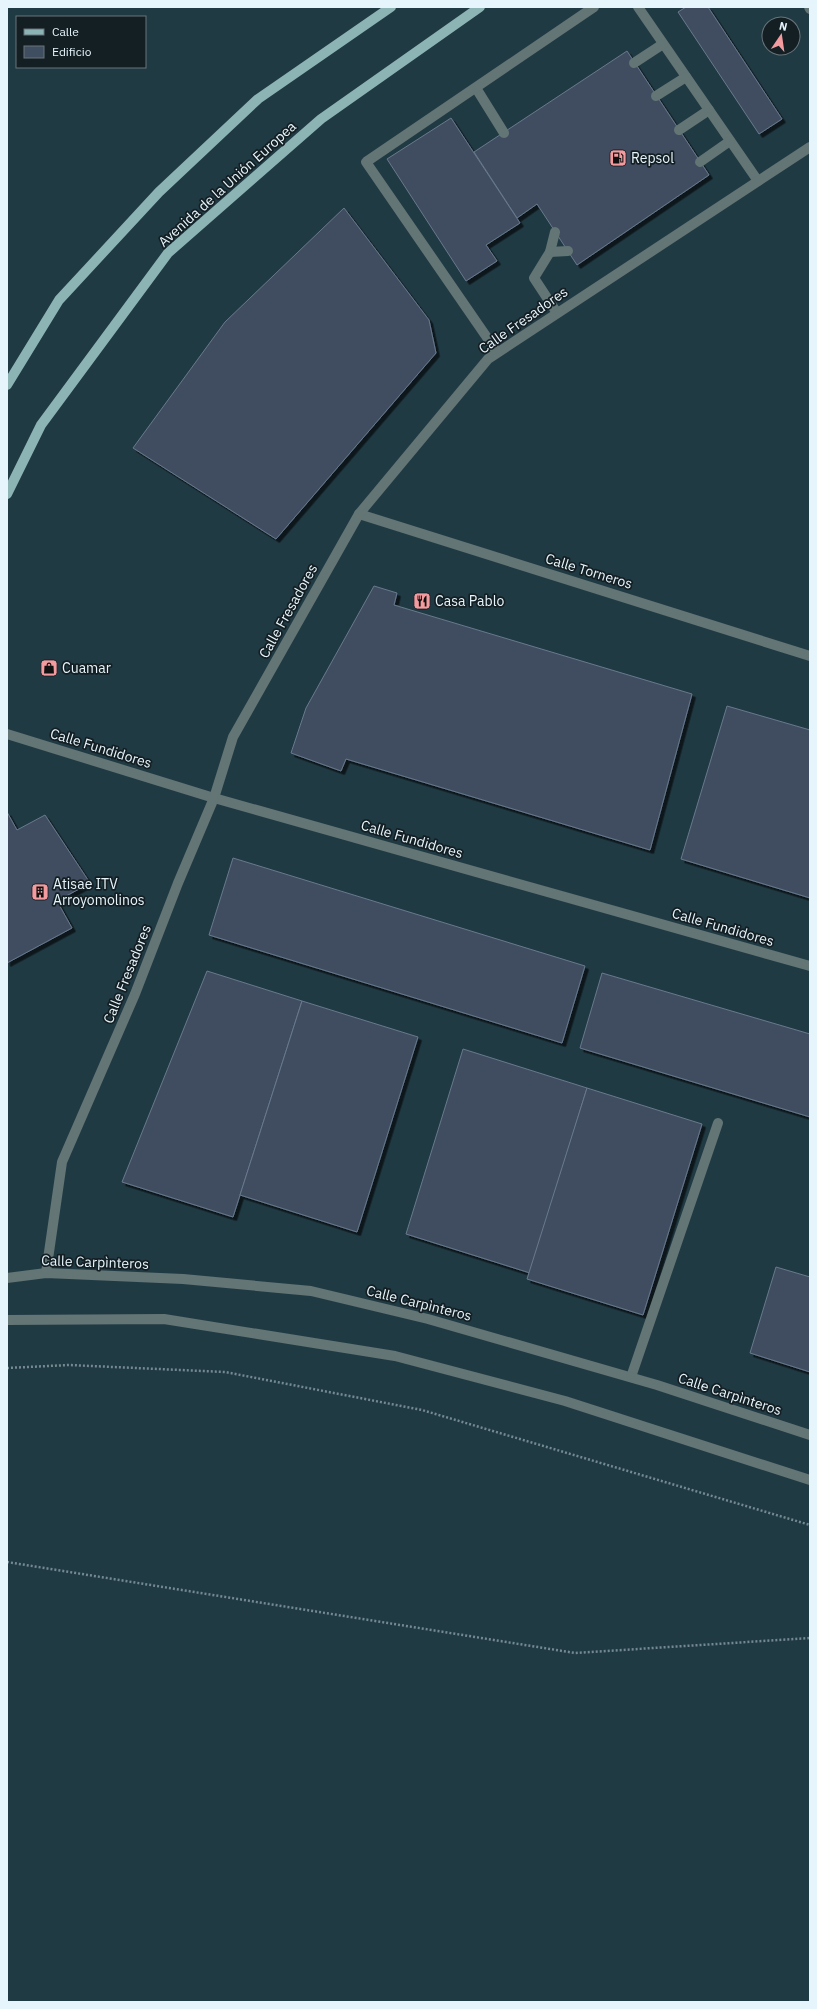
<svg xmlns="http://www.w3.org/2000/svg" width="817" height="2009" viewBox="0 0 817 2009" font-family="'IBM Plex Sans',sans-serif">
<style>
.building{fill:#404e61;stroke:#69798d;filter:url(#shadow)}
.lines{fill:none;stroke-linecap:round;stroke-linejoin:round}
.path{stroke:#748991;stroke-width:2.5;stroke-dasharray:2 2;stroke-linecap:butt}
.service{stroke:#637575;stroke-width:10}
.minor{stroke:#637575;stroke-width:10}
.primary{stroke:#8db4b4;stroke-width:10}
.labels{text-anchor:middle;stroke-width:3.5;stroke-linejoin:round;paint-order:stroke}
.poi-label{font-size:14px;fill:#e6f5fb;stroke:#141f24;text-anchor:start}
.street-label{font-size:14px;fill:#e6f5fb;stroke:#141f24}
</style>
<defs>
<filter id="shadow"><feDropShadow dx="3.5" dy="3.5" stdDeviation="0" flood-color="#0009"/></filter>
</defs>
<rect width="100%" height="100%" fill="#203a44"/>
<g class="building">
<path d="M686,7H708L782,119L759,134L678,12Z"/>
<path d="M627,51L709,175L577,265L537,204L517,218L474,152Z"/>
<path d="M451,118L520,223L486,245L497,261L466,281L387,159Z"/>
<path d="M344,208L429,320L436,353L276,539L133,448L225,322Z"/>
<path d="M374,586L397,593L394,605L692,694L650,850L346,759L341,771L291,753L306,708Z"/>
<path d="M727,706L810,730V898L681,859Z"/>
<path d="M7,812L17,830L45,815L90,883L57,901L72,928L7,963Z"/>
<path d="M233,858L585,966L562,1043L209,935Z"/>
<path d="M207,971L302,1001L233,1217L122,1182Z"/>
<path d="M602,973L810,1034V1117L580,1048Z"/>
<path d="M302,1001L418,1037L357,1232L240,1195Z"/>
<path d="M463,1049L587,1088L530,1273L406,1234Z"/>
<path d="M587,1088L702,1124L643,1315L527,1279Z"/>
<path d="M776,1267L810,1277V1372L750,1353Z"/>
</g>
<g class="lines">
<g class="path">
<path d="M7,1368L69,1365L225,1372L422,1410L810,1525"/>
<path d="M7,1562L575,1653L810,1638"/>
</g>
<g class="service">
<path d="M638,7L758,181"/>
<path d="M634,63L663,44"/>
<path d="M476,88L504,133"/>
<path d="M656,96L686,77"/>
<path d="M679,130L709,110"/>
<path d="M700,162L730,141"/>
<path d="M555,232L550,252L534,278L557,313"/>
<path d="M550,252L568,251"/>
<path d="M497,352L366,162L594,7"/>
<path d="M631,1377L718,1123"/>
</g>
<g class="minor">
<path d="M809,7L810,9"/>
<path d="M359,514L810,656"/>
<path d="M7,734L214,798L810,966"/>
<path d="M46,1273L62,1162L135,994L178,883L214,798L233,737L359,514L488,359L810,147"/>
<path d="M7,1278L46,1273L183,1279L311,1291L428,1319L657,1385L810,1435"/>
<path d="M7,1320L164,1319L395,1356L565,1401L810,1480"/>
</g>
<g class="primary">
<path d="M7,385L59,300L159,192L258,99L391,7"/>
<path d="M7,494L41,425L168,253L321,119L480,7"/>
</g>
</g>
<defs>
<g id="fuel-square" transform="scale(0.9)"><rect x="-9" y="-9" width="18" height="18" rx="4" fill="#f49b9f" stroke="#141f24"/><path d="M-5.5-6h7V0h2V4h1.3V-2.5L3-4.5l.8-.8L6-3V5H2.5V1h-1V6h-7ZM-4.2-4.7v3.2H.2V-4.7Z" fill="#111"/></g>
<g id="restaurant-square" transform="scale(0.9)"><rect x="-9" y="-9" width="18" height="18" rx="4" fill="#f49b9f" stroke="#141f24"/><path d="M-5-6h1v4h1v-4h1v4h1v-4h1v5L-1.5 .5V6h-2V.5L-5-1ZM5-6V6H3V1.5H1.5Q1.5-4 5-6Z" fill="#111"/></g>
<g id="shop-square" transform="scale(0.9)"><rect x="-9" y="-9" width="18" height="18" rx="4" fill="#f49b9f" stroke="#141f24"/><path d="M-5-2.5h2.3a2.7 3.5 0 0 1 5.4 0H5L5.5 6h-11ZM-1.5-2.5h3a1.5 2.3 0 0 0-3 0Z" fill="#111"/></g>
<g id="building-square" transform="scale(0.9)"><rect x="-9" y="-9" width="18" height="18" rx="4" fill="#f49b9f" stroke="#141f24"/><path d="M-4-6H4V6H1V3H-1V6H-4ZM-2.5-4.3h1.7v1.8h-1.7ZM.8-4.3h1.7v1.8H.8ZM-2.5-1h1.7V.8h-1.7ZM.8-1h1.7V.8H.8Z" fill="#111"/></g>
</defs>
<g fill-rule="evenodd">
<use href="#fuel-square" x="618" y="158"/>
<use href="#restaurant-square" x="422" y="601"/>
<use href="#shop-square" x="49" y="668"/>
<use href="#building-square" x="40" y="892"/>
</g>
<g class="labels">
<g class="poi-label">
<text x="631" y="163">Repsol</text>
<text x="435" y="606">Casa Pablo</text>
<text x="62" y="673">Cuamar</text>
<text x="53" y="889">Atisae ITV<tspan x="53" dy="16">Arroyomolinos</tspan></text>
</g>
<g class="street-label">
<text transform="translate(227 184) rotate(-42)" y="5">Avenida de la Unión Europea</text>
<text transform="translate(523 320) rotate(-35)" y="5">Calle Fresadores</text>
<text transform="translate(589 571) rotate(17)" y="5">Calle Torneros</text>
<text transform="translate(288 611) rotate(-61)" y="5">Calle Fresadores</text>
<text transform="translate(101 748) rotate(17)" y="5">Calle Fundidores</text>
<text transform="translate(412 839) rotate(16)" y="5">Calle Fundidores</text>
<text transform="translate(723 927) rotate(16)" y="5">Calle Fundidores</text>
<text transform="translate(127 974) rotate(-68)" y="5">Calle Fresadores</text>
<text transform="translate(95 1262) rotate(2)" y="5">Calle Carpìnteros</text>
<text transform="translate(419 1303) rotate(14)" y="5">Calle Carpìnteros</text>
<text transform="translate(730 1394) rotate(18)" y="5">Calle Carpìnteros</text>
</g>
</g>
<rect width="817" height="2009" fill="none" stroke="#e6f5fb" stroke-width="16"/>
<rect x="16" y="16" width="130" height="52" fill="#141f24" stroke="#68757a"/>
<rect x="24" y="29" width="20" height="6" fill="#8db4b4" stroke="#68757a"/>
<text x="52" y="36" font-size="12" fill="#e6f5fb">Calle</text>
<rect x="24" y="46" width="20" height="12" fill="#404e61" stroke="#68757a"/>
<text x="52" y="56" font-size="12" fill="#e6f5fb">Edificio</text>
<g transform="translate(781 36) rotate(13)"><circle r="19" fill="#141f24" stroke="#68757a"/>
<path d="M0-3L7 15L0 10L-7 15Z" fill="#f49b9f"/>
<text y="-6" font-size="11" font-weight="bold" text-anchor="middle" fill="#e6f5fb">N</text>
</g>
</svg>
